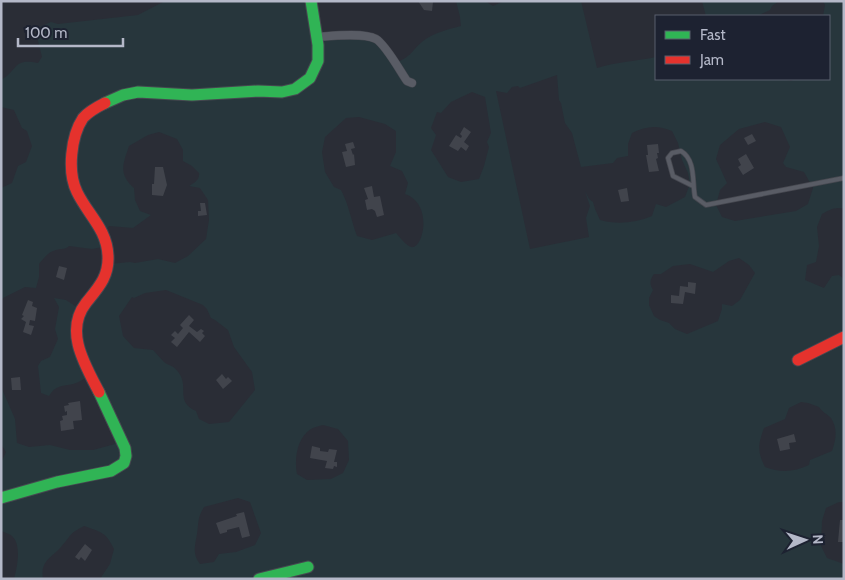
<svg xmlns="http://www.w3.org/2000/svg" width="845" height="580" viewBox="0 0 845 580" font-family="Cabin,sans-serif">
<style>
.green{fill:#27363c;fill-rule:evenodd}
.building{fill:#41444c}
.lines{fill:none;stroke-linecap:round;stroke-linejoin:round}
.lane-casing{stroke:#464850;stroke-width:5.5}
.street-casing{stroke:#464850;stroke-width:9}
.fast-casing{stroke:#464850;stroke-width:13}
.jam-casing{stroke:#464850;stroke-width:13}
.lane{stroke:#595c65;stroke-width:4}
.street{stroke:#595c65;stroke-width:8}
.fast{stroke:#30b455;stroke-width:11}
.jam{stroke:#e5322d;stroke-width:11}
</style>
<rect width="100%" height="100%" fill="#2a2d36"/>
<g class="green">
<path d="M165,1H313L318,41L375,37L398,62C413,55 412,50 423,41C433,33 449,29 461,26L460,17L456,1H485L493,6L504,1H581L597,68C616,62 637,61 656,57V79H784L791,81L795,79H829V16H823L825,5L823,1H844V209C836,206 829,210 822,214L817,227L819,246L816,262L807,265L805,280L824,288L832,276L839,275L844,279V502H839L826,508L822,521L821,546L827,558L844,564V579H100L110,564L114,549C106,532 101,532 84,526C68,534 72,535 61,547C51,558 40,561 43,579H14C17,568 22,545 12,536C10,534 4,532 1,531V463L6,452L1,444V373L2,389L15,419L17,443L29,447L50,445L70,450H93L115,444L120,439L88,377C83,379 78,383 73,384C63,386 55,385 49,396L41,393L38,366L41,361L50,357L58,339L55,329L59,307L54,298L66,300L81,310L109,264L130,262L135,263L158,259L175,263L188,256L206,239L209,220L208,200L200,188L189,186C194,183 200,180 199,173L192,166L183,161V150L177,139L159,132L148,135L129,146C123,164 118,174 134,188L135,200L140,211L151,215L133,228L109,226L105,231L108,246L92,249L69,246C65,250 62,248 56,250C48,252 44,258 39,264V277L36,288L25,287L3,298L1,302V188L12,183L18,166L26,162L32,146L27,131L22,128L14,110L1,107V80C19,70 12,58 38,63L42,57L35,29L51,22L58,24L138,15ZM557,75L559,100L561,103L565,123L572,133L581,167L613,163L617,158L628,156V144L632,133C647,126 657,125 672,131L678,143L682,160L688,173L690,184L685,197L666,207L656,204L652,216C635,223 617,225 600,220L595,209L593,202L589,199L585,191L590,206L586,218L589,237L530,249L496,91L507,93L512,87L518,86L520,88ZM472,92L485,97L491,133L487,142L489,147L484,166L479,179L461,182L448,177L431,150L436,135L431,128L437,112L441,113L451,102ZM359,117L385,124L396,131V152L390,166L402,171L408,183L405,194C434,204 423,250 411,247C405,245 400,237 396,233L372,240L357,236C351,220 349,205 341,190L334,187L325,172L322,152L325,137L346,118ZM765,122L781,127L790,147L783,163L786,167L804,172L813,188L808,204L796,211L735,221L722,217L716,205L720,190L727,183L716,159L720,145L739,129ZM739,258L749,265L755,273L740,300L732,306L722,304V309L718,321L687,334L675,329L669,323L660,320L654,316L649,305V298L653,290C649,283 650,280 654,274H661L673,266L690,264L713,272L729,261ZM166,290L203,305L207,309L211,318L215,320L228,330L234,347L252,372L255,390L229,422L209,424L199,419L196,411C175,402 189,387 179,373C173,364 170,367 164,362C160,358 157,354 153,350L134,348L123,336L119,316L132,297L134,298L145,293ZM801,402L808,403L819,407C822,412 827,414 831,418C838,429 836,439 832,451L810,460L809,465C794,472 781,473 765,467C757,451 758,445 764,428L785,419L789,408ZM323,425L338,429L348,441L349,460L343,473L331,479L307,480L297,474C294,460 297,437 311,429C314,427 319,426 323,425ZM238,498L250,502L261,533L255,545L236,552L219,554L214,562L200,564C192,554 195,546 197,534C199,521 197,519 204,507Z"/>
<path d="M702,1H779L772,6L770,10L757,16H706Z"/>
</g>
<g class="building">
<path d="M418,1L433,2L432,11L424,10Z"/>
<path d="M464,127L471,132L464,142L469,146L466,151L461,147L458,151L449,146L456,135L461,138L462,136L460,134Z"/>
<path d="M752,134L756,141L748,145L744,138Z"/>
<path d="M353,142L355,148L351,149L353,155L354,154L355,165L346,167L342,152L347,151L345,144Z"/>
<path d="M658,144L659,153H657L658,158L656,159L659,171L649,172L646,155H648L647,145Z"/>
<path d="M746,154L754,168L743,175L738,167L741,165L738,159Z"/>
<path d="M155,167H163L167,185L163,196L152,195V184H154Z"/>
<path d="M372,186L374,197L380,196L384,215L377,217L375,211L372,209L367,210L365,200L368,199L364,188Z"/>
<path d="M627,188L629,201L621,202L618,190Z"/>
<path d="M200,203H205L207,215L198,216V211H201Z"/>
<path d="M59,266L67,268L64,280L56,277Z"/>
<path d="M688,282L696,283L695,294L685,292L683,304L671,303V295L679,296L680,286L688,287Z"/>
<path d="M28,300L33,302L32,306L37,308L35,321L30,320L29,325L34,326L31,335L23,332L26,322L21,319L24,316L22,315Z"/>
<path d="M189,315L194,320L189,326L197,332L201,329L204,331L202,333L205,336L200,342L189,332L177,347L171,342L175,338L171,335L175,331L178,334L183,328L180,325Z"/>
<path d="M222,374L226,379L228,377L232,381L223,389L216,380Z"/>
<path d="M20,377L21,390H12L11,378Z"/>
<path d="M80,401L82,420L73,421L74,429L61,431L60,421L63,420L62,416L67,415V411L65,412L64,406L69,405L68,403Z"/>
<path d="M794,434L796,442L789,443L790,449L780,451L777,439Z"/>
<path d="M312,446L320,448V451L328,452L329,449L337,450L334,462H337V467L334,466L333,469L325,468L327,461L310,458Z"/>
<path d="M244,512L250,536L242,538L239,527L227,530V532L220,534L216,523L237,516L236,514Z"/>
<path d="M840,520H844V542H838Z"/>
<path d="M85,544L92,550L85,561L81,557L79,560L75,557Z"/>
</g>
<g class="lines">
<g class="lane-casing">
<path id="lane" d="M693,186L673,176L668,158L672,153L681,151C696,160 692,182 695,197L706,205L844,178"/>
</g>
<g class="street-casing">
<path id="street" d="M316,37C331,36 363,32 376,39C386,45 400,71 407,81L412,83"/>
</g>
<g class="fast-casing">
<g id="fast">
<path d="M105,103L123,95L138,92L192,95L258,91L282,92L295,89L310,78L318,61V45L311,1"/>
<path d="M1,498L57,482L111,471L124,463L126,456L125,448L99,392"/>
<path d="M259,579L308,567"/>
</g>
</g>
<g class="jam-casing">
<g id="jam">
<path d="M798,360L844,337"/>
<path d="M99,392C85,365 64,331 86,303C98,288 109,277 108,256C107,229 88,215 77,192C67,172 71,136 83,118C89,111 97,107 105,103"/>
</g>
</g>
<use href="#lane" class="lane"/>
<use href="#street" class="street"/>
<use href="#fast" class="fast"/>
<use href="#jam" class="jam"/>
</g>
<rect width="845" height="580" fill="none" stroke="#b4b8c8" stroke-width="5"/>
<rect x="655" y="15" width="175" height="65" fill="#1d2231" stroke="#595e6d"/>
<rect x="665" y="31" width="25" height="8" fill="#30b455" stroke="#595e6d"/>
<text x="700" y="40" font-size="15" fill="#b4b8c8">Fast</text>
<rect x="665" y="56" width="25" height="8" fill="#e5322d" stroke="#595e6d"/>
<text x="700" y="65" font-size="15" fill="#b4b8c8">Jam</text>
<g transform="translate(805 540) rotate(87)" stroke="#1d2231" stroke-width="4" paint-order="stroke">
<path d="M0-4L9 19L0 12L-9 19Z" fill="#b4b8c8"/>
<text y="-8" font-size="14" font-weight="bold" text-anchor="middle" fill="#b4b8c8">N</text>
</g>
<path d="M18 38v8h105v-8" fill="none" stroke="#b4b8c8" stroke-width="2.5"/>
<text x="25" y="38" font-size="15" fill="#b4b8c8" stroke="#1d2231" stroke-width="4" paint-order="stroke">100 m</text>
</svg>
